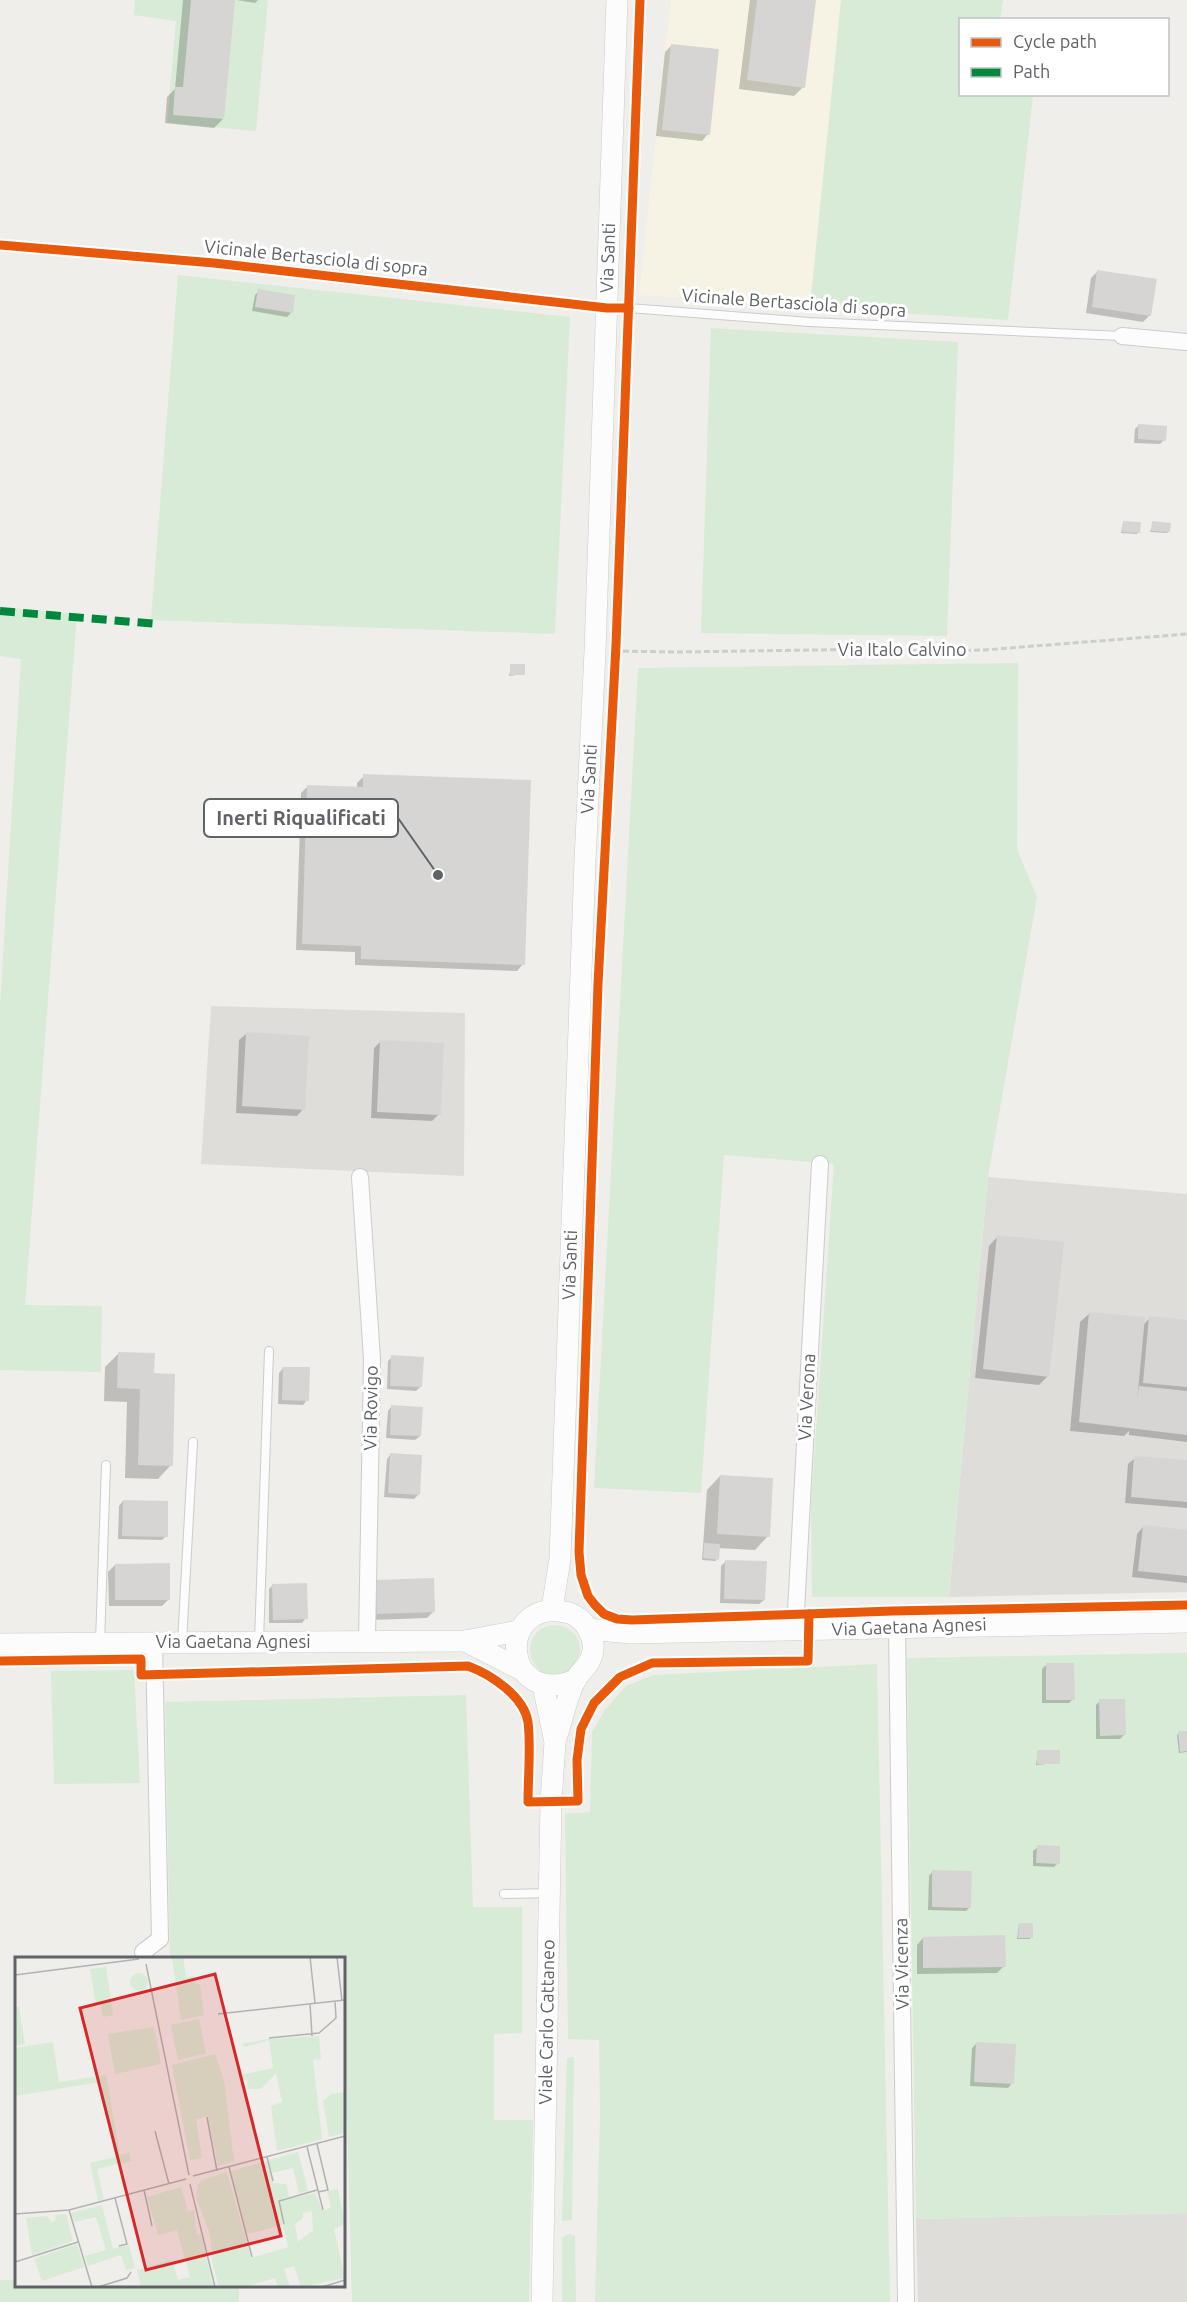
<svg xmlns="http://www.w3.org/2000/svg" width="1187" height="2302" viewBox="0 0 1187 2302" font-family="Ubuntu,sans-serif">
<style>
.commercial{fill:#f7f3e4}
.industrial{fill:#dfddda}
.green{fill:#d8ebd6}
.shadow{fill:#0003}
.building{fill:#d6d5d3}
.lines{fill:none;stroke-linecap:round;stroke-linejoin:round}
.service-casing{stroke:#cbcccc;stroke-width:10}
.minor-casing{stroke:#cbcccc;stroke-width:18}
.tertiary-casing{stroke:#cbcccc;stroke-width:22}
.path{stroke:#cacfcc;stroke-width:3;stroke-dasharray:6 3;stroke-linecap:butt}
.service{stroke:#fdfcfc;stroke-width:8}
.minor{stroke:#fdfcfc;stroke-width:16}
.tertiary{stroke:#fdfcfc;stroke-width:21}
.quiet{stroke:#00873e;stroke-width:8;stroke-dasharray:15 8;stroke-linecap:butt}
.cycleway-casing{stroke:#fff;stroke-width:13}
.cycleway{stroke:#e8590c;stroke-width:9}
.labels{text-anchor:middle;stroke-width:6;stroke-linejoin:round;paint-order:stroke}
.street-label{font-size:18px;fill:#5f6368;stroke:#fff}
.inset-road{fill:none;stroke:#b1b2b2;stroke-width:1.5}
.view{fill:#d62828;fill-opacity:0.15;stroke:#d62828;stroke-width:3}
.inset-edge{fill:none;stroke:#5f6368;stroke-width:3}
.leader{fill:none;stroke:#5f6368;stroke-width:2}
.callout-dot{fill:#5f6368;stroke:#fff;stroke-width:2}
.callout{fill:#fff;stroke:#5f6368;stroke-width:2}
.callout-label{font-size:20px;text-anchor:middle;font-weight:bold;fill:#5f6368}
</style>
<rect width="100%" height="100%" fill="#efeeea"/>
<path class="commercial" d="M671,0H841L810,307L639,295Z"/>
<g class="industrial">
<path d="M211,1006L465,1013L464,1176L201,1164Z"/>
<path d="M988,1177L1187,1194V1592L949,1597Z"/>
<path d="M1187,2213V2302H918L916,2219Z"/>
</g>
<g class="green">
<path d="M135,0H268L256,131L167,123L176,21L134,15Z"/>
<path d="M841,0H1003L1000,19L960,20V94L1033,95L1008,320L810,307Z"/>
<path d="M178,275L570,317L555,634L151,620Z"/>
<path d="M711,328L958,342L947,636L701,633Z"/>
<path d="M0,607L77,614L25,1305L102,1306L101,1372L0,1370V1006L21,659L0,656Z"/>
<path d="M1018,663L1017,849L1037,897L988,1177L949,1597H812L811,1504L834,1164L724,1155L701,1493L594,1488L638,668Z"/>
<circle cx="555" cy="1650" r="25"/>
<path d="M1187,1653V2213L916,2219L907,1658Z"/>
<path d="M877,1664L890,2302H595L600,2116L599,2040L568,2039L565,1814L590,1812L592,1732L605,1710L626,1686L653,1675Z"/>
<path d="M134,1670L140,1783L54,1784L51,1671Z"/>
<path d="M466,1695L473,1907H522V2033L494,2034V2120H533L529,2302H352L345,2037H344V1958H170L165,1702Z"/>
<path d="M574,2057L572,2220L562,2221L567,2058Z"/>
<path d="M570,2234L575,2236L576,2302H562V2237Z"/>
<path d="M0,2280H16V2286H239V2302H0Z"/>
</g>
<g class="shadow">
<path d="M183,0H234L223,119L214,128L165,123L167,97L175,89Z"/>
<path d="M237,0H258L255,3Z"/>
<path d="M750,0H814L803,87L794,96L739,89Z"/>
<path d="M671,46L708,134L702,141L656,136L665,52Z"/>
<path d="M1098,271L1150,315L1143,322L1086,313L1091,278Z"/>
<path d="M259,291L291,313L287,317L252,311L255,295Z"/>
<path d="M1139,425L1164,440L1160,444L1134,443L1135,429Z"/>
<path d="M1123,523L1139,532L1137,534L1121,533Z"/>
<path d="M1153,523L1169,531L1167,533L1150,532Z"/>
<path d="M511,666L524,674L509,676Z"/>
<path d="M364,776L523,964L517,971L355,965V952L296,950L301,793L307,787L357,788V783Z"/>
<path d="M246,1034L303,1109L297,1116L236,1113L239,1040Z"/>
<path d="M381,1041L439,1114L432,1121L371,1118L374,1048Z"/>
<path d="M998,1236L1048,1376L1039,1385L975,1378L989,1246Z"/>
<path d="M1090,1313L1142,1326L1150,1318L1187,1321V1442L1129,1435V1431L1124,1436L1070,1431L1080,1322Z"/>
<path d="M118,1354L153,1375L171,1465L158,1479L125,1478L127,1402L104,1401L105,1367Z"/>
<path d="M392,1357L421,1386L416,1391L387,1389L388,1361Z"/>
<path d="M283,1368L307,1400L303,1405L278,1404L279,1373Z"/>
<path d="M392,1406L420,1436L415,1440L386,1438L388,1411Z"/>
<path d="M391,1454L418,1495L414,1499L384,1497L387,1459Z"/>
<path d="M1135,1458L1187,1462V1508L1125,1503L1128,1464Z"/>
<path d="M720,1476L768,1536L755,1550L718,1548L716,1561L702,1560L707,1490Z"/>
<path d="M123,1501L166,1536L162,1540L118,1539L119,1506Z"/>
<path d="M1143,1527L1187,1532V1583L1132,1577L1137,1534Z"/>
<path d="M725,1562L764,1600L759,1604L720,1603L721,1566Z"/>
<path d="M115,1565L169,1599L162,1606H109L108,1572Z"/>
<path d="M273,1585L306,1618L302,1623H269V1589Z"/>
<path d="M369,1588L434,1611L427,1618L371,1620Z"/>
<path d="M1046,1665L1073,1699L1069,1703H1042V1669Z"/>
<path d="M1100,1701L1124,1735L1120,1739H1096V1705Z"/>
<path d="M1179,1733H1187V1752L1179,1753L1177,1735Z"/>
<path d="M1038,1752L1058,1763L1036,1765Z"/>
<path d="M1038,1847L1058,1863L1054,1867L1033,1866V1851Z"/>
<path d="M933,1871L970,1907L966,1911L928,1910L929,1876Z"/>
<path d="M1019,1924L1031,1937L1030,1939H1017Z"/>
<path d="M923,1938L1004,1966L997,1973L917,1974V1945Z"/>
<path d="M976,2044L1012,2083L1008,2088L970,2086L972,2048Z"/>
</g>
<g class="building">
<path d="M191,0H235L224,119L173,115L175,87H183Z"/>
<path d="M757,0H816L805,88L747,80Z"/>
<path d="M671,44L719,49L710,135L662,130Z"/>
<path d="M1097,270L1157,279L1151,316L1092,307Z"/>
<path d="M258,289L295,295L293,313L255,307Z"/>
<path d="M1138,424L1167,426L1166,441L1138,439Z"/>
<path d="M1123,521L1141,522L1140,533L1122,532Z"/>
<path d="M1152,521L1171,523L1170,532L1151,531Z"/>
<rect x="510" y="664" width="15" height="11"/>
<path d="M363,774L531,780L525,965L361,959V946L302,944L307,785L363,787Z"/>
<path d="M246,1032L309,1036L305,1110L242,1106Z"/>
<path d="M380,1040L444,1043L441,1115L377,1112Z"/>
<path d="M997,1235L1064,1242L1049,1377L983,1369Z"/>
<path d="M1089,1312L1145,1317L1137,1401L1139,1386L1187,1391V1435L1079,1422Z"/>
<path d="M1149,1316L1187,1320V1387L1143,1383Z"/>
<path d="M118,1352L155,1353L154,1373L175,1374L173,1466L138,1465L140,1389L117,1388Z"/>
<path d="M391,1355L424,1357L422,1387L390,1386Z"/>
<path d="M283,1367H310L309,1401L282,1400Z"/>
<path d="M391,1405L423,1407L421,1436L390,1435Z"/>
<path d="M390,1453L422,1455L420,1495L388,1493Z"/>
<path d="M1134,1456L1187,1460V1502L1131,1497Z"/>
<path d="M720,1475L773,1478L770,1537L717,1534Z"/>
<path d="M123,1500L168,1501V1537L122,1536Z"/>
<path d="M1143,1525L1187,1530V1576L1138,1571Z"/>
<path d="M704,1543L720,1544L719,1560L703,1558Z"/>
<path d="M725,1560L767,1561L765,1600L724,1599Z"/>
<path d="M170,1563V1600H115V1564Z"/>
<path d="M434,1578L435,1612L377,1614L375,1580Z"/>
<path d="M307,1583L308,1619L273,1620L272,1584Z"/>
<path d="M1046,1663H1074L1075,1700H1046Z"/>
<path d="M1099,1699H1125L1126,1735L1100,1736Z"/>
<path d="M1178,1731H1187V1751L1180,1752Z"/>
<rect x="1037" y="1750" width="23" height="14"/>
<path d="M1037,1845L1060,1846V1864L1036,1863Z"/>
<path d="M932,1870L972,1871L971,1908L932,1907Z"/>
<path d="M1019,1923H1033V1938H1018Z"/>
<path d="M1005,1935L1006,1967L923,1968V1937Z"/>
<path d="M976,2042L1016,2044L1014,2084L974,2082Z"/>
</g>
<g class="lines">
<g class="service-casing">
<g id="service">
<path d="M629,308L809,322L1122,336"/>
<path d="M259,1641L269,1351"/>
<path d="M100,1643L106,1465"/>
<path d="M182,1643L193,1442"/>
<path d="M504,1894L549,1893"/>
</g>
</g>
<g class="minor-casing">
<g id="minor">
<path d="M1122,336L1187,342"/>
<path d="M360,1177L372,1359L367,1640"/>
<path d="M897,1627L906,2302"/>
<path d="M795,1630L820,1164"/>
<path d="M143,1952L160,1939L154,1642"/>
</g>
</g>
<g class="tertiary-casing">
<g id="tertiary">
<path d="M552,1609L560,1559L585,861L595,651L617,0"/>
<path d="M588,1629L631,1633L1187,1622"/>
<path d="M465,1641L522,1670"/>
<path d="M0,1644L465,1641L519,1631"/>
<path d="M555,1741C562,1721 566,1699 575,1680C580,1672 588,1666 591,1658C599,1640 584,1615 565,1612C496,1598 501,1709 576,1680"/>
<path d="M542,2302L551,1802L555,1742L543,1685"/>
</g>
</g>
<path class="path" d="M614,651L677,652L883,649L921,651L984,650L1187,634"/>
<use href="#service" class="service"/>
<use href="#minor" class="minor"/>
<use href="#tertiary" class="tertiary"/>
<path class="quiet" d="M0,611L158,624"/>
<g class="cycleway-casing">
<g id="cycleway">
<path d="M640,0L616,645L598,984L579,1552L581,1575L588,1596L595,1605L604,1614L617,1619L632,1620L893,1611L1187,1605"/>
<path d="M0,245L214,263L607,308H629"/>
<path d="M0,1661L141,1659V1675L468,1666C490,1674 524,1696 528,1722C531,1745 528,1778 528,1802L578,1801L577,1760L581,1729L594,1703L620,1677L652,1663L808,1661L809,1614"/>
</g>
</g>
<use href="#cycleway" class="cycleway"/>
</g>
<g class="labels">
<g class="street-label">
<text transform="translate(316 258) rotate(6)" y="6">Vicinale Bertasciola di sopra</text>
<text transform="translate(608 258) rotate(-88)" y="6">Via Santi</text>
<text transform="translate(794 303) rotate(4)" y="6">Vicinale Bertasciola di sopra</text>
<text x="902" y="656">Via Italo Calvino</text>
<text transform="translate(589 779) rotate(-87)" y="6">Via Santi</text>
<text transform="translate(570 1265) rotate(-88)" y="6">Via Santi</text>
<text transform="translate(807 1397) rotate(-87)" y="6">Via Verona</text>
<text transform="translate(371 1408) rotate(-89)" y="6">Via Rovigo</text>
<text transform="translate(909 1627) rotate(-2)" y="6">Via Gaetana Agnesi</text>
<text x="233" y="1648">Via Gaetana Agnesi</text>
<text transform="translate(902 1964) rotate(-91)" y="6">Via Vicenza</text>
<text transform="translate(547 2022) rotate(-89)" y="6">Viale Carlo Cattaneo</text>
</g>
</g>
<g transform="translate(15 1957)">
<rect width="330" height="330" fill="#efeeea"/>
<path d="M168,0L171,20L179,19L180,27H185L189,58L166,63L157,1ZM91,10L98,58L88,60L86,48H81L75,12ZM115 25a9 9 0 1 1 18 0a9 9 0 1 1-18 0ZM0,50H4L10,87L0,89ZM184,62L191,96L163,103L156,68ZM139,70L146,107L100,117L93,77ZM304,79L306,102L298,103L307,182L262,194L256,149L267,145L261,116L246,132H233L232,123L226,122V118L258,111L254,83L230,90L227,87L253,82ZM38,85L44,125L91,118L105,198L114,196L116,204L82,212L89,242L83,244L75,206L100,200L86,125L0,139V133L11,131L0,132V91ZM200,97L209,123L219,205L203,209L193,159L181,162L187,201L175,203L157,108ZM330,135V176L314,180L308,144L316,137ZM283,195L293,234L284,236L278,211L257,216L254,203ZM252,204L258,226L271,227L274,239L263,244L300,236L308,254L316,250L312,234L323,232L330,267L319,272L330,321L286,330L279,309L269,312L275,330H263L260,321L230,330H204L193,289L198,302L194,274L181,241L183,228L187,223L212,215L236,301L273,290L268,268L232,277L216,214ZM297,254L298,273L283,285L280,267L288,261V256ZM166,230L173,254L179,253L182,278L186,277L198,330H126L122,313L157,303L163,323L175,320L162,273L143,278L132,240ZM87,248L98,292L114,288L120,311L111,313L106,298L73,309L70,299L91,293L81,260L59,265L56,256ZM51,257L58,284L17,298L11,261L32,259L36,265L41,263L40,258ZM62,287L69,310L27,324L19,302Z" fill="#d8ebd6" fill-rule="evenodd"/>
<path class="inset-road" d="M295,0L300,46M322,0L327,44M131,7L174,218M0,18L124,2M295,47L297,79M203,57L330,43M254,81L304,76L321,61L320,44M192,160L202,214M140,174L154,227M302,187L313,233L303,235M292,190L308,253M252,200L258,224M214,210L237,300M178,219L330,179M175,227L200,330M129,233L137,269M100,241L112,287L104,289M54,253L77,330M0,257L54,253L171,222M269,267L264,244L302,233M0,305L63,285M83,330L112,321L116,315M307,330L330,323"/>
<path class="view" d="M200,17L266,279L131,313L65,51Z"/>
<rect width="330" height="330" class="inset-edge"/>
</g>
<path class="leader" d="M438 875L398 818"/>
<circle class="callout-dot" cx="438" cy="875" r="6"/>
<rect class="callout" x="204" y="799" width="194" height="38" rx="6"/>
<g class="callout-label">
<text x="301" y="825">Inerti Riqualificati</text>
</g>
<rect x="959" y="18" width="210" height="78" fill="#ffffff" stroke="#bfc1c3" stroke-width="1.5"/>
<rect x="971" y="38" width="30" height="9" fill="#e8590c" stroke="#bfc1c3" stroke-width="1.5"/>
<text x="1013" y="48" font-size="18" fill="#5f6368">Cycle path</text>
<rect x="971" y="68" width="30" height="9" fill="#00873e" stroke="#bfc1c3" stroke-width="1.5"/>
<text x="1013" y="78" font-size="18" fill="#5f6368">Path</text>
</svg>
